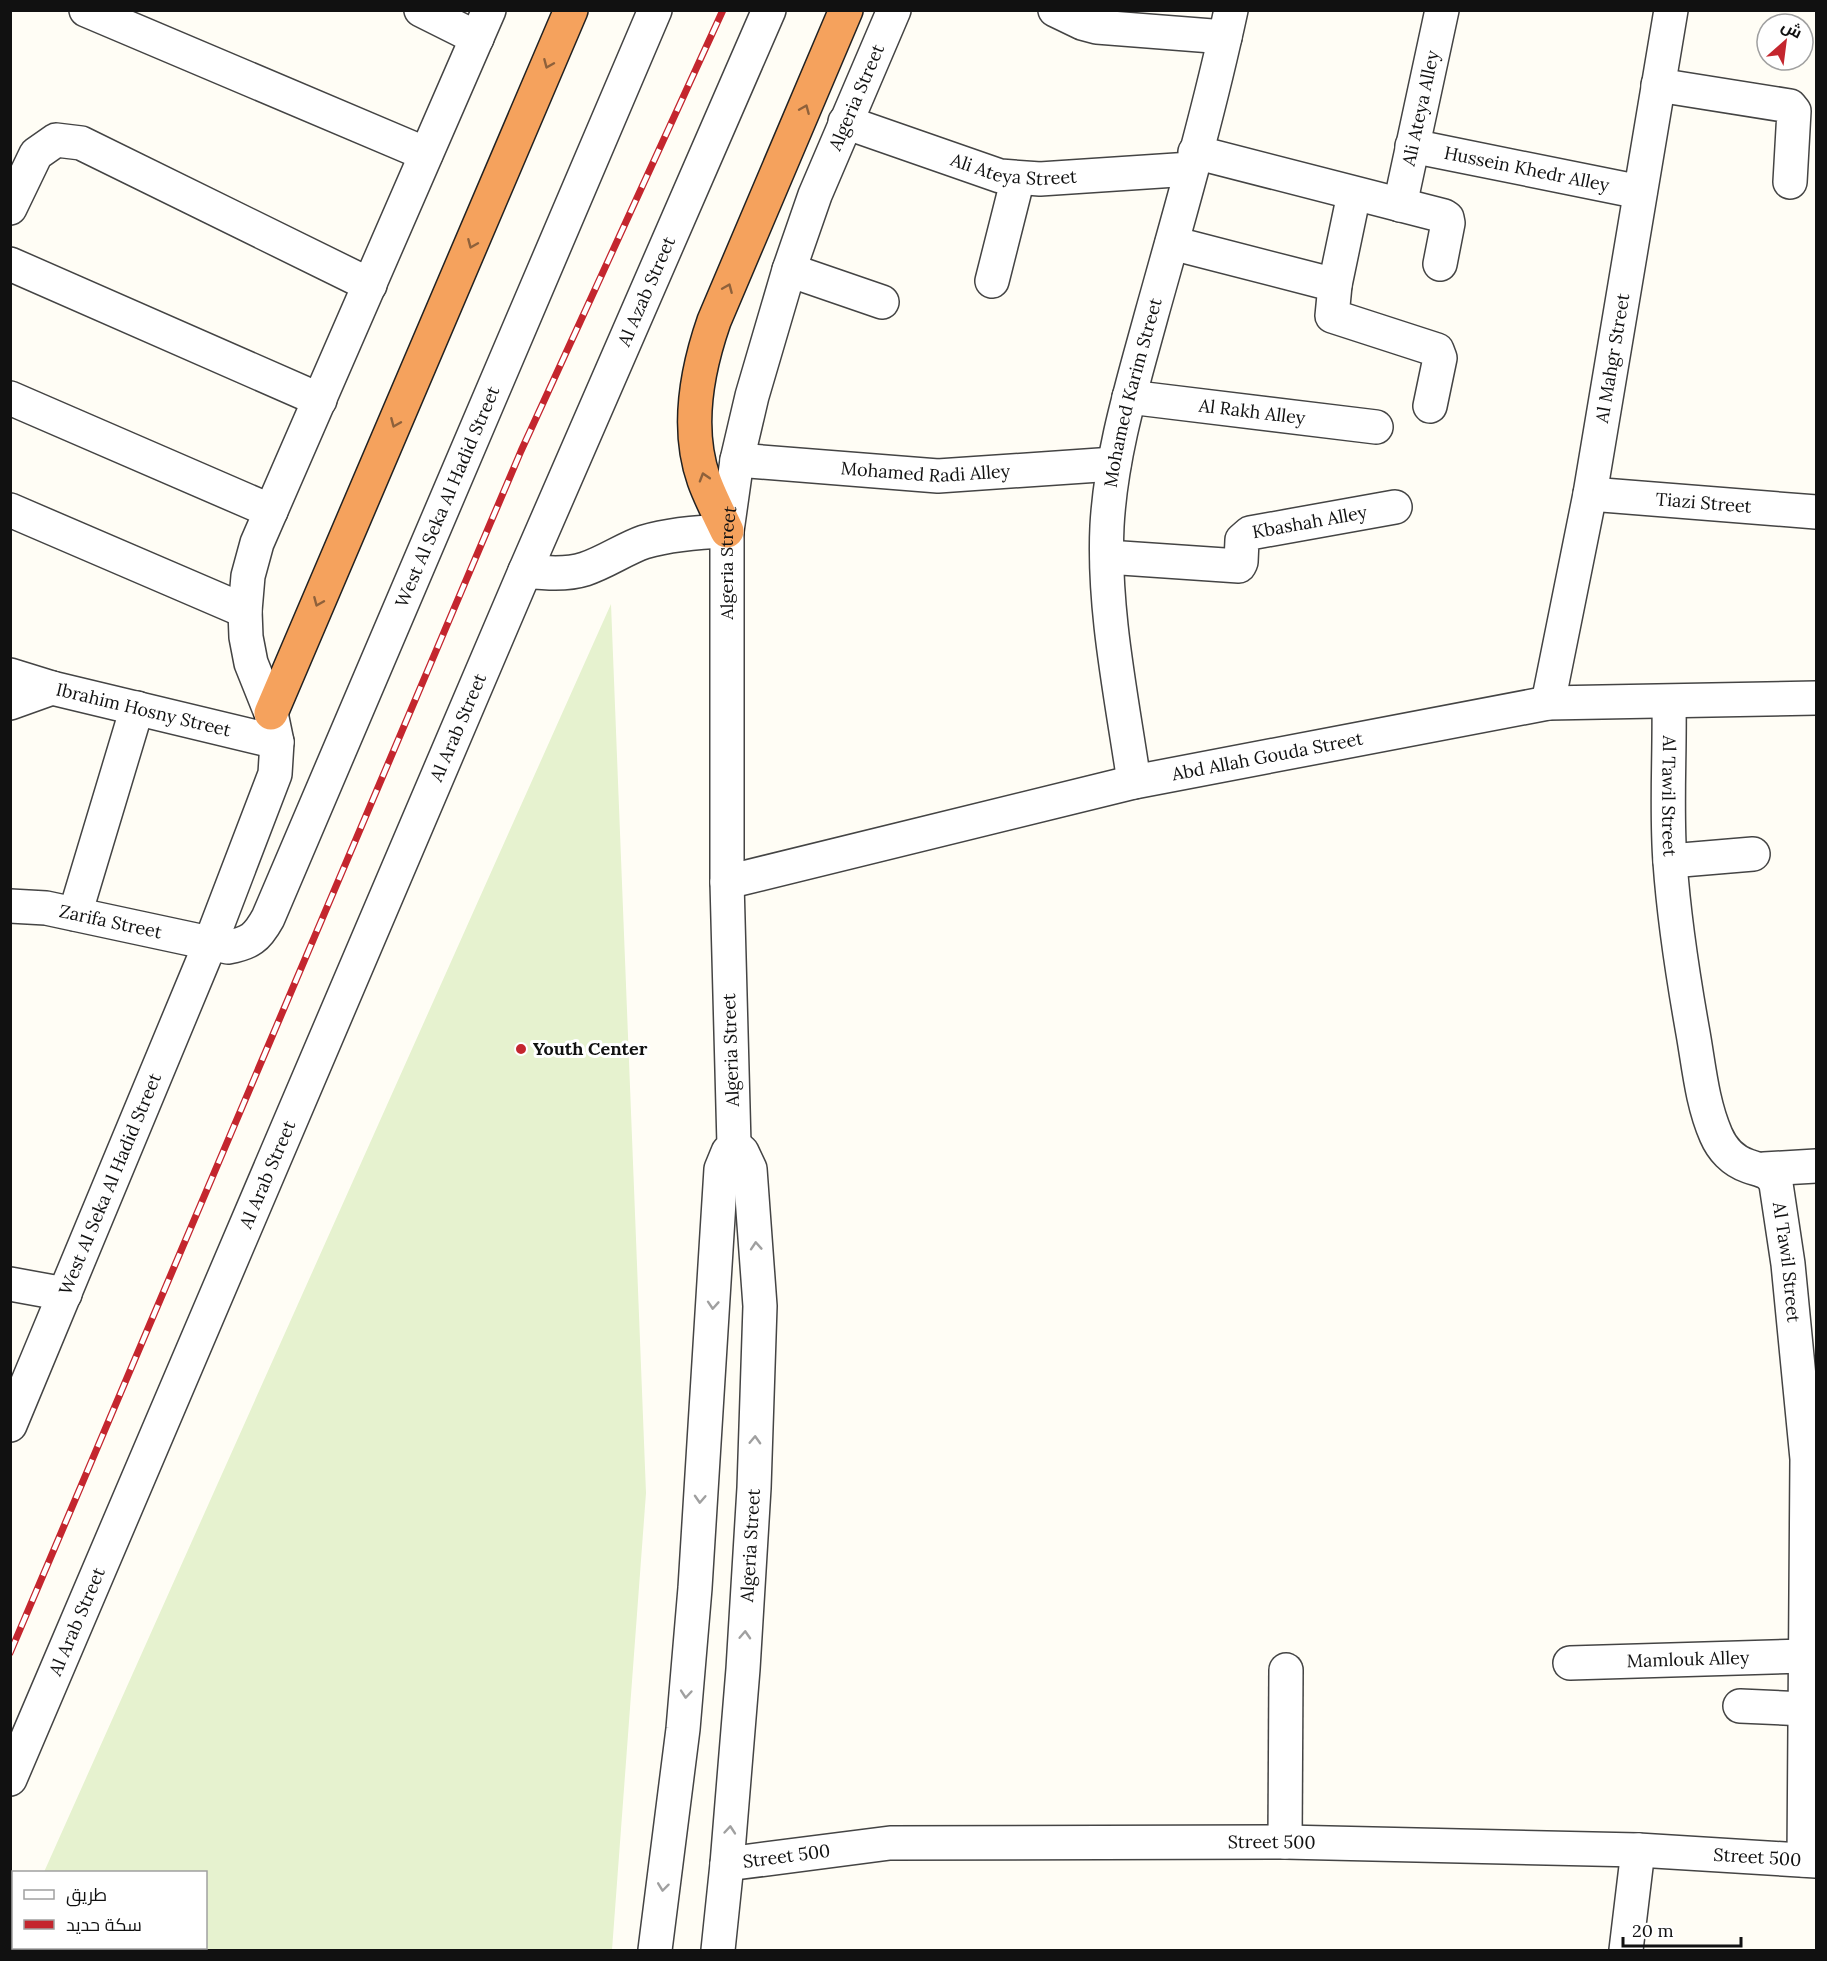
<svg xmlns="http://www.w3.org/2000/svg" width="1827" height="1961" viewBox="0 0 1827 1961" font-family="Lora,Cairo,serif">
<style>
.pitch{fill:#e6f2cf}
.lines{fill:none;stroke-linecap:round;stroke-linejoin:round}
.minor-casing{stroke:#444;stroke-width:36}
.highway-casing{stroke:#222;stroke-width:36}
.minor{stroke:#fff;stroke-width:33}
.highway{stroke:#f5a25d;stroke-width:33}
.rail-casing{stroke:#c4262e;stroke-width:7}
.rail{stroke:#fff;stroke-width:4.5;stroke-dasharray:14;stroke-linecap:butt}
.oneway{stroke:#8e613b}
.oneway2{stroke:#a0a0a0}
.poi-dot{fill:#c4262e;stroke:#fff;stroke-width:2}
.labels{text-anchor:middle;stroke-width:6;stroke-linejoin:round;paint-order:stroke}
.street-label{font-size:18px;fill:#111;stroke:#fff}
.poi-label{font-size:18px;font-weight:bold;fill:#111;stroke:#fff;text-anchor:start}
</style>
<rect width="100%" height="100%" fill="#fffdf5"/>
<path class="pitch" d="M611,604L646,1493L612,1950H11L13,1941L14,1948H206V1872H44Z"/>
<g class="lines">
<g class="minor-casing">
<g id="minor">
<path d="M86,10L426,154"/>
<path d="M421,10L477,38"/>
<path d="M1055,10L1082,23L1097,27L1225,37"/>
<path d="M1658,85L1790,106L1794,111L1790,182"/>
<path id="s1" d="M845,122L1000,176L1040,179L1191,169"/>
<path id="s2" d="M1412,146L1640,192"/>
<path d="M1195,152L1444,216L1447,218L1448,223L1440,264"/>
<path id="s3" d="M1400,205L1442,10"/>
<path d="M10,208L36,154L56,140L81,143L370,285"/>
<path d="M1172,243L1335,285L1332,316L1437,350L1440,358L1430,406"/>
<path d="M10,264L320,400"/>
<path d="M789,270L882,302"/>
<path d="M992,281L1018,178"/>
<path d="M1335,285L1354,194"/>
<path id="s4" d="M1129,397L1376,427"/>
<path d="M10,398L271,511"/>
<path id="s5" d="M737,460L938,476L1114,464"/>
<path id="s6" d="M1590,494L1816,512"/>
<path d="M10,510L245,611"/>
<path id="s7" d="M1107,557L1239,566L1241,562L1242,540L1250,533L1395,507"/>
<path d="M525,571C545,573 566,575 585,569C606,562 624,549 644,542C671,534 698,532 727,531"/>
<path id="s8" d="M10,675L52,688L277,742"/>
<path id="s9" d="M1669,702C1670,755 1666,809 1670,862C1674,919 1683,977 1693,1033C1699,1067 1702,1103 1716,1135C1722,1149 1733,1161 1748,1166C1761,1171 1770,1170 1776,1184L1788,1264L1807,1459L1804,1860"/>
<path d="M10,703L52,688"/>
<path id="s10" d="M1548,703L1590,494L1671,10"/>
<path id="s11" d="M1134,782C1122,699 1103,610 1107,526C1111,453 1133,383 1152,313C1180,213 1209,112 1231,10"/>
<path d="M1670,861L1753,854"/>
<path id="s12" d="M727,882L1134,782L1548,703L1816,698"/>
<path id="s13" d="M10,906L46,908L228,947C250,943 257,938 268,918L655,10"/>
<path d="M75,914L137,708"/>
<path d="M1764,1169L1816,1166"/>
<path d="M10,1284L65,1294"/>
<path id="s14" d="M10,1425L210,944L275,774L277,742L271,713L251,663L246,637L245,611L248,576L257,543L489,10"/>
<path id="s15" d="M1570,1663L1805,1656"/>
<path d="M1740,1706L1805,1709"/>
<path id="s16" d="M10,1779L525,571L769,10"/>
<path d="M1285,1842L1286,1670"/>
<path id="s17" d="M727,1864L890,1843L1285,1842L1638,1850L1816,1861"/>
<path id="s18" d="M655,1950L683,1729L695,1588L721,1169L728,1152L734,1145L727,882V531L737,460L752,396L789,270L815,195L894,10"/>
<path id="s19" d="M718,1950L727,1864L743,1669L754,1488L760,1306L750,1169L742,1152L734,1145"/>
<path d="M1626,1950L1638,1850"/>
</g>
</g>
<g class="highway-casing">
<g id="highway">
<path d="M727,531C719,514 710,497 704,480C686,429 697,370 714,321L846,10"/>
<path d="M271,713L571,10"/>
</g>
</g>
<use href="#minor" class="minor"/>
<use href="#highway" class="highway"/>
<g class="rail-casing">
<path id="rail" d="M10,1653L521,451L723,10"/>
</g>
<use href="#rail" class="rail"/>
</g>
<defs><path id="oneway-chevron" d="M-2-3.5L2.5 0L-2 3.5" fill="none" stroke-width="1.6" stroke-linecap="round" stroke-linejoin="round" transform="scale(1.5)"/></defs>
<g class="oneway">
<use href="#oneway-chevron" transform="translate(548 64) rotate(113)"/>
<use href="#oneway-chevron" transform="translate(805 109) rotate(-67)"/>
<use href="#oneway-chevron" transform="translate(472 244) rotate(113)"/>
<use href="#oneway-chevron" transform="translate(728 288) rotate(-67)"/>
<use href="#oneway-chevron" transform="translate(395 423) rotate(113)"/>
<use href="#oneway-chevron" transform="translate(704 477) rotate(-107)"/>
<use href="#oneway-chevron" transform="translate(318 602) rotate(113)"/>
</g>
<g class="oneway2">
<use href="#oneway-chevron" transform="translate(756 1246) rotate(-94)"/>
<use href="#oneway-chevron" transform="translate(713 1305) rotate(94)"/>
<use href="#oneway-chevron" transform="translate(755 1440) rotate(-88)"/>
<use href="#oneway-chevron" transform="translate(700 1499) rotate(93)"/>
<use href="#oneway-chevron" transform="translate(745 1635) rotate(-87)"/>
<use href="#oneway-chevron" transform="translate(686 1694) rotate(95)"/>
<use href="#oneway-chevron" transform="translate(730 1830) rotate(-85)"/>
<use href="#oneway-chevron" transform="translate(663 1887) rotate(97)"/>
</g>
<circle class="poi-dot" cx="521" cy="1049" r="6"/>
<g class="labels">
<g class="street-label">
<text dy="6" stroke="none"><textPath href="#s18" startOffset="1880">Algeria Street</textPath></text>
<text dy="6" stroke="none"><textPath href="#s3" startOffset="99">Ali Ateya Alley</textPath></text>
<text dy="6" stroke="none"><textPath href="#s1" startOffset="177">Ali Ateya Street</textPath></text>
<text dy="6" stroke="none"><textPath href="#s2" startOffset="117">Hussein Khedr Alley</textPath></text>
<text dy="6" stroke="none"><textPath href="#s16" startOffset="1618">Al Azab Street</textPath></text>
<text dy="6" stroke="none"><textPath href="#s10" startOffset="351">Al Mahgr Street</textPath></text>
<text dy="6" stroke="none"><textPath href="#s11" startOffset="394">Mohamed Karim Street</textPath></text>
<text dy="6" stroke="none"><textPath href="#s4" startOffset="124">Al Rakh Alley</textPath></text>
<text dy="6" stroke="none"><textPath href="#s5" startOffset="189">Mohamed Radi Alley</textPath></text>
<text dy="6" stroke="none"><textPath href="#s13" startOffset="732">West Al Seka Al Hadid Street</textPath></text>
<text dy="6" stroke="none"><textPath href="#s6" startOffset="114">Tiazi Street</textPath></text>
<text dy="6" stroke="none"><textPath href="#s7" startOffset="230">Kbashah Alley</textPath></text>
<text dy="6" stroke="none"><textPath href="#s18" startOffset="1394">Algeria Street</textPath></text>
<text dy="6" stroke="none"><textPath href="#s8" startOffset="138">Ibrahim Hosny Street</textPath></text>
<text dy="6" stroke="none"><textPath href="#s16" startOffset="1143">Al Arab Street</textPath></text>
<text dy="6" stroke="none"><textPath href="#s12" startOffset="555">Abd Allah Gouda Street</textPath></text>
<text dy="6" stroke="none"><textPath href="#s9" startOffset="94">Al Tawil Street</textPath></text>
<text dy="6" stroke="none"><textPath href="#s13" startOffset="102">Zarifa Street</textPath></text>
<text transform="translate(731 1050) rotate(-92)" y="6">Algeria Street</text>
<text dy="6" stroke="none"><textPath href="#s16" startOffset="657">Al Arab Street</textPath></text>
<text dy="6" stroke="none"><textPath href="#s14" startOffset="261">West Al Seka Al Hadid Street</textPath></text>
<text dy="6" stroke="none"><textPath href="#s9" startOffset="597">Al Tawil Street</textPath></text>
<text dy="6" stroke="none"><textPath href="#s19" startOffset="406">Algeria Street</textPath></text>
<text dy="6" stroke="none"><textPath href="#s16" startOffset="171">Al Arab Street</textPath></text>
<text dy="6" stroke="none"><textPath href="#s15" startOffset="118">Mamlouk Alley</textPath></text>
<text dy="6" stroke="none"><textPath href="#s17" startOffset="546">Street 500</textPath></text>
<text dy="6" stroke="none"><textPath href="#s17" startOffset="60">Street 500</textPath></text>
<text dy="6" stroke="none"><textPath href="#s17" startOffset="1032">Street 500</textPath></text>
</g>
<g class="poi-label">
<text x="533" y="1055">Youth Center</text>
</g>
</g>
<rect width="1827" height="1961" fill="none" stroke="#111111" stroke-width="24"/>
<rect x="12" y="1871" width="195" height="78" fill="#ffffff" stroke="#a0a0a0" stroke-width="1.5"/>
<rect x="24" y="1890" width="30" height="9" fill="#ffffff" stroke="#a0a0a0" stroke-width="1.5"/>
<text x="66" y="1901" font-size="18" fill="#111111">طريق</text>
<rect x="24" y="1920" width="30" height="9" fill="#c4262e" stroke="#a0a0a0" stroke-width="1.5"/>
<text x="66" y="1931" font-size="18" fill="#111111">سكة حديد</text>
<g transform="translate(1785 42) rotate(28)"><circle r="28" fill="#ffffff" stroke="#a0a0a0" stroke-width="1.5"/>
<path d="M0-4.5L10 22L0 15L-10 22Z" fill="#c4262e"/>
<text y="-9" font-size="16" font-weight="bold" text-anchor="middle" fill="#111111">ش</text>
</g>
<path d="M1623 1937v9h118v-9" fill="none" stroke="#111111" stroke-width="3"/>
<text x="1632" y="1937" font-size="18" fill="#111111" stroke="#ffffff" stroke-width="4.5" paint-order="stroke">20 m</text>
</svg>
